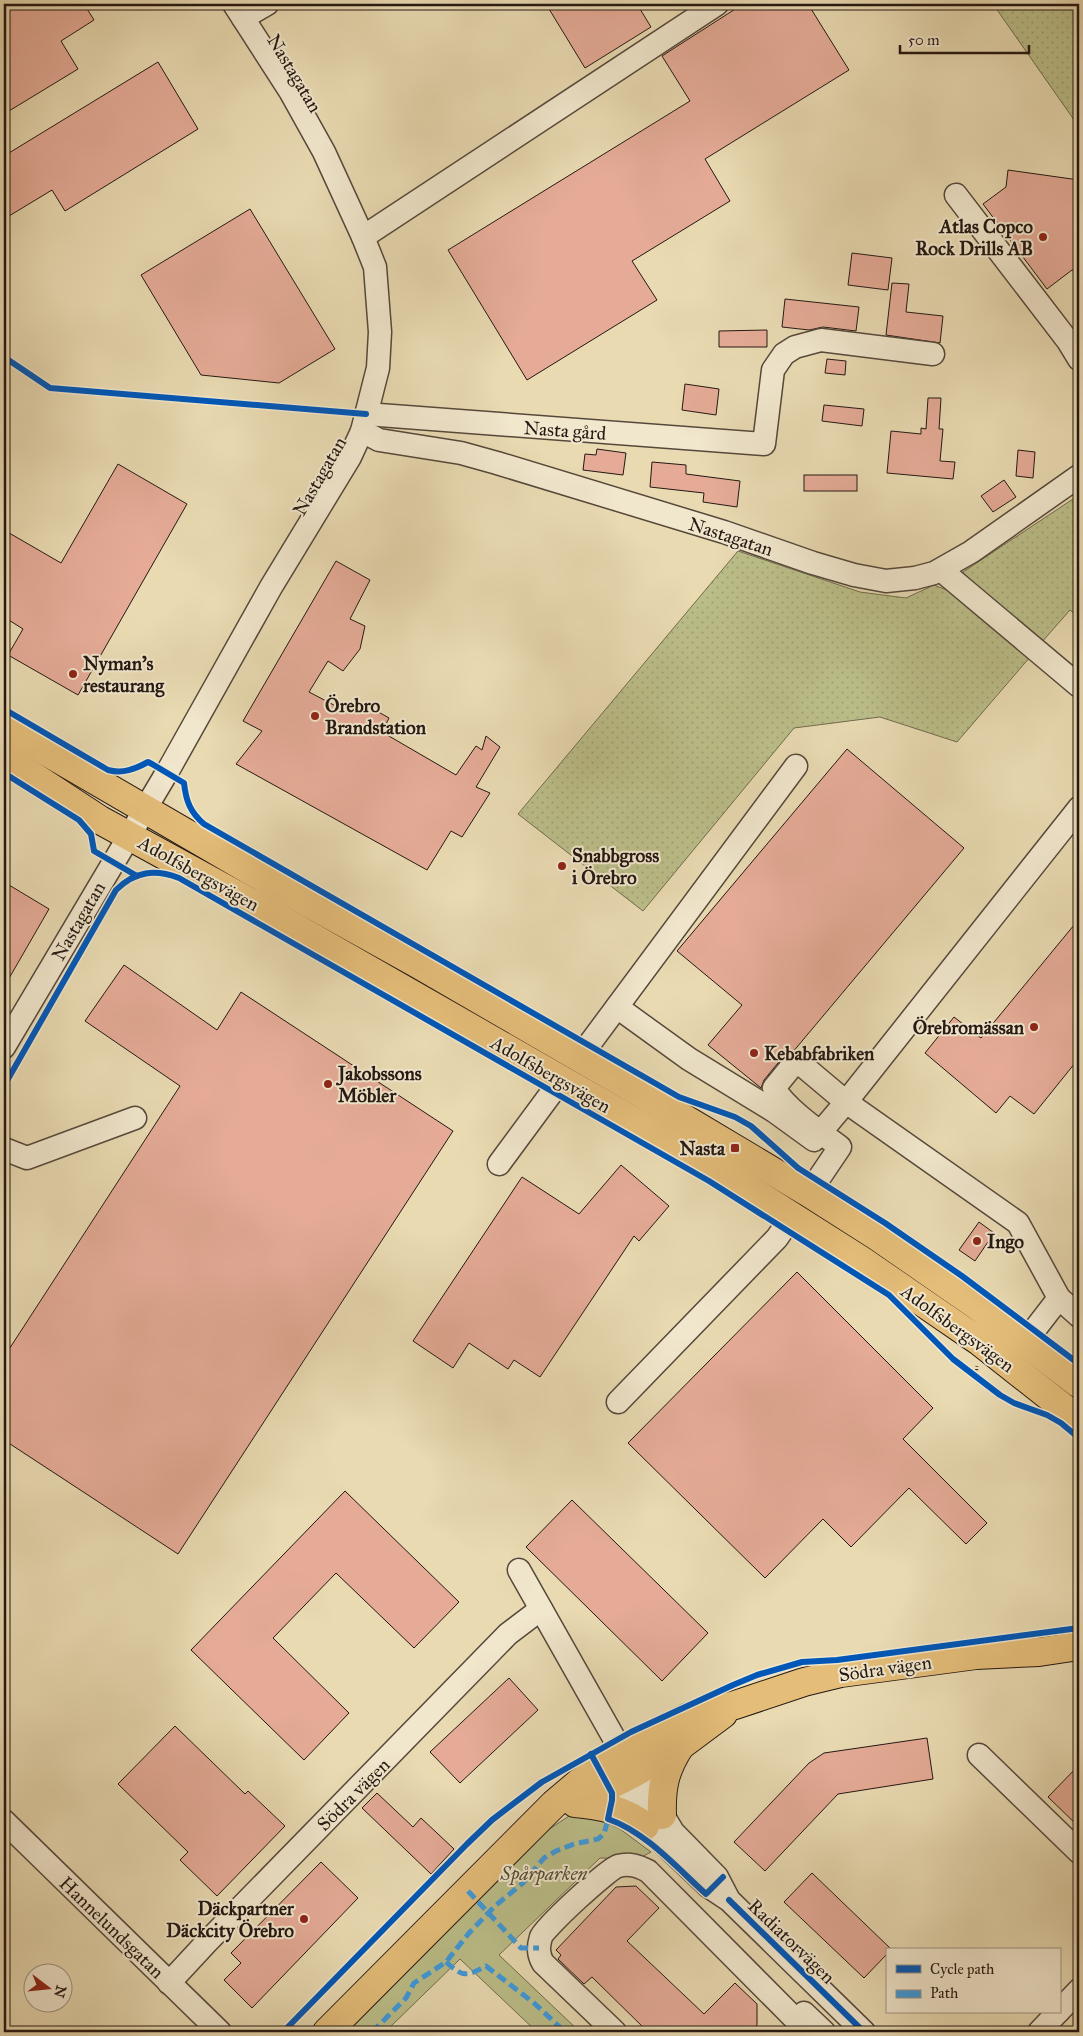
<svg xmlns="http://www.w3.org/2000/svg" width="1083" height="2036" viewBox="0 0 1083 2036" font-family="'IM FELL Great Primer',serif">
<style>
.grass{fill:url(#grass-dots);stroke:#706b4e}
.green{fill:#bbbe89;stroke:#706b4e}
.building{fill:#e5ab97;stroke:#241813}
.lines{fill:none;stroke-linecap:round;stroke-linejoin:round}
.minor-casing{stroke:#55483b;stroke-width:25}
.major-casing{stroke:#241813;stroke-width:30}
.path{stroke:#241813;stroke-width:3;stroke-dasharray:1 2.5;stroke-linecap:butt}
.minor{stroke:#f1e7cd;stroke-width:22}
.major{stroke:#e4bd79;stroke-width:28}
.quiet{stroke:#3c9ade;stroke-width:5;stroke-dasharray:10 5;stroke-linecap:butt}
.cycleway-casing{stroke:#f1e7cd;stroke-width:9}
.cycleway{stroke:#0057b8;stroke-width:6}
.poi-dot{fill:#8f2418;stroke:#f1e7cd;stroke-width:2}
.labels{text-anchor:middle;stroke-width:4;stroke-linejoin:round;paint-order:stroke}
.street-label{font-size:19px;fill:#241813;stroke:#f1e7cd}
.poi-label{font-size:19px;font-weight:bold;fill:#241813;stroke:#f1e7cd;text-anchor:start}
.park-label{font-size:19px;font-style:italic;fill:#514a36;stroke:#f1e7cd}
</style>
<defs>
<pattern id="grass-dots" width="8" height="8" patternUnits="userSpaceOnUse" patternTransform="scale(1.25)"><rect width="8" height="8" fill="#bbbe89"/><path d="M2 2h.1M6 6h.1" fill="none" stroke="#a1a375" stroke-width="1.8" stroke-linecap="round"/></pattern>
</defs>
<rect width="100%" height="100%" fill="#e9dab2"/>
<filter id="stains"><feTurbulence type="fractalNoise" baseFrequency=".004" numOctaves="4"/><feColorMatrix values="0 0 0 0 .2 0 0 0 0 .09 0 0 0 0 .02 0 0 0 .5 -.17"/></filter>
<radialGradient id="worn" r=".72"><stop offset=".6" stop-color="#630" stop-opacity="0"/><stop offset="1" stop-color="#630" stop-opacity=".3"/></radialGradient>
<g class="grass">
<path d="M993,4H1079V127Z"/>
<path d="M1079,495V618L1070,610L1041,643L969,584L963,572Z"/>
<path d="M738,551L860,592L906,598L934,585L952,592L1030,657L957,742L880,717L794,728L643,911L518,814Z"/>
</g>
<path class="green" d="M589,1814L620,1829L651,1852L638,1859L600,1858L499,1955L580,2032H537L460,1959L385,2032H346L548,1830L569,1816Z"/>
<g class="building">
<path d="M4,4H84L94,20L61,41L78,69L4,114Z"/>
<path d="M546,4H637L651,27L585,68Z"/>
<path d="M743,4H808L849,70L705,159L730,201L632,261L657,300L527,380L448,250L690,101L662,56Z"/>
<path d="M158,62L198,129L65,211L52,190L4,219V156Z"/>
<path d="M1008,170L1079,180V271L1072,270L1047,289L983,204L1006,187Z"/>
<path d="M250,209L335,349L279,383L201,375L141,275Z"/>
<path d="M852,253L892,258L888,290L848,285Z"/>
<path d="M892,283L909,284L906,312L943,316L940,343L886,335Z"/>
<path d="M785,299L859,307L856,331L823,327L809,330L782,327Z"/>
<path d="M767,330V347H719V331Z"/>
<path d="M827,359L846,361L845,375L825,373Z"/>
<path d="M685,384L719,389L716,415L682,410Z"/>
<path d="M928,398H941L939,429H943L940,461L955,462L953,479L887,473L891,431L921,434V428L926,429Z"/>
<path d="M824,405L864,409L862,426L822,421Z"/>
<path d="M597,449L626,453L623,475L583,470L585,454L596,455Z"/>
<path d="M1018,450L1035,452L1033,478L1016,476Z"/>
<path d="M652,462L686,465V474L740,481L737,507L703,502L704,493L650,487Z"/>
<path d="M118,464L187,504L78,695L8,655L23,629L4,617V530L61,563Z"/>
<rect x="804" y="475" width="53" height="16"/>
<path d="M1004,480L1016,497L993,512L981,496Z"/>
<path d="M336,561L370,580L350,619L365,626L360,649L343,671L328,661L309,692L351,714L359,701L389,718L382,732L456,775L476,746L482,750L486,736L500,747L476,787L490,793L462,837L451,831L427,870L236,764L262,731L243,721Z"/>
<path d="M847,749L964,848L792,1053L782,1058L764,1080L761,1088L708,1045L742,1005L677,951Z"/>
<path d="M4,882L49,909L4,987Z"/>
<path d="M1079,919V1058L1034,1114L1010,1096L996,1113L925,1053L954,1017L981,1038Z"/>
<path d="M124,965L217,1030L241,992L453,1131L178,1554L4,1440V1357L180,1086L85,1021Z"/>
<path d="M621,1165L669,1206L639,1241L634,1236L540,1377L514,1360L508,1369L469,1343L453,1368L413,1341L522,1177L579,1214Z"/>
<path d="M979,1222L994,1233L975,1261L959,1250Z"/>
<path d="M797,1272L933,1408L903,1439L987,1523L966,1544L909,1488L851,1547L823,1519L765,1578L628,1443Z"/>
<path d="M345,1491L459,1602L414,1648L336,1573L273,1638L349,1713L304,1760L191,1650Z"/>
<path d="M572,1500L708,1633L662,1681L526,1547Z"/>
<path d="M509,1678L538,1710L460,1783L430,1752Z"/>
<path d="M175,1726L245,1794L248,1791L285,1826L217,1896L180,1860L188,1852L118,1784Z"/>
<path d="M927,1738L933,1779L838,1794L765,1871L734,1842L809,1763L824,1753Z"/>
<path d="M1079,1765V1827L1048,1797Z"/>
<path d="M377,1793L413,1827L421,1818L454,1849L431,1874L362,1808Z"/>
<path d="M321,1862L358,1898L252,2008L224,1980L241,1963L231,1953Z"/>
<path d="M812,1873L891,1949L887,1950V1954L864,1978L784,1902Z"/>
<path d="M636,1886L659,1908L627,1941L704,2014L735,1983L757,2004V2025L750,2032H648L592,1977L584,1984L558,1959L561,1955L556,1950L616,1887Z"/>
</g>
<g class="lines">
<g class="minor-casing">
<g id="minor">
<path d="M243,18L267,4"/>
<path d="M956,195L1068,341L1079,359"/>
<path d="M363,237L717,4"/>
<path d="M366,414L764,444L773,370L784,354L795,347L821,340L933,354"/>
<path d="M362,431L379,440L461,453L497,463L724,532L813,563L854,575L886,581L915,578L934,573L971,552L1079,476"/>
<path d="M941,570L1079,686"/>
<path d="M617,1007L689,1059L774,1111L814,1140L846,1102L802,1065L792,1066L774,1088C785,1108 821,1133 840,1147L809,1193"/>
<path d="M4,1047L169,769L271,587L350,457L362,431L378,368L380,332L375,267L363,237L324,152L290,91L234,4"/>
<path d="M579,1058L796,766"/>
<path d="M4,1149L27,1158L135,1118"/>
<path d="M499,1164L561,1080"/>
<path d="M1059,1298L1018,1223L846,1102L1079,808"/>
<path d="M1025,1342L1059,1298L1079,1316"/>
<path d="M618,1402L777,1238L792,1216"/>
<path d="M519,1570L623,1754"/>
<path d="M979,1755L1079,1852"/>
<path d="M4,1821L220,2032"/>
<path d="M729,1900L717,1877L673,1832L649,1792L641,1780L634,1773L629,1785V1794L636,1810L645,1826L708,1886L729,1900L864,2032"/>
<path d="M169,1983L207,1942L508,1634L541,1609"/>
<path d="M1059,2011L1079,1990"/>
<path d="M804,2013L824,2032"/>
<path d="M615,2032L543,1963C538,1954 538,1947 541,1937C545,1927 608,1869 618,1866C630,1863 638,1866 648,1871L797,2021"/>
<path d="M1039,2032L1058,2012"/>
</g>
</g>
<g class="major-casing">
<g id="major">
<path d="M4,727L251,871L418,964L680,1116L809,1193L878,1237L976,1305L1079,1384"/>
<path d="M4,757L100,820L270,913L714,1167L861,1260L941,1315L979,1341L1079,1420"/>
<path d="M583,1799L634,1773L680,1746L723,1714"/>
<path d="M575,1803C601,1805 623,1810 645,1826"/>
<path d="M662,1815C661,1786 665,1770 680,1746"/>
<path d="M327,2032L554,1804L580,1782L623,1754L655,1734L689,1717L735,1705L804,1682L841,1673L976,1655L1039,1652L1079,1646"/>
</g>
</g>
<path class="path" d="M976,1377L977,1366"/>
<use href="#minor" class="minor"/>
<use href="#major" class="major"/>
<g class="quiet">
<path d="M468,1891L521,1948H539"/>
<path d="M446,1962C463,1977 466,1977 486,1966L534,2003L565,2032"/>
<path d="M372,2032L406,1998L414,1983L446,1962L469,1933L495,1906L523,1883L544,1858L556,1851L574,1844L598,1839L604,1834L608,1819"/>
</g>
<g class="cycleway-casing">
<g id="cycleway">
<path d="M4,357L50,388L366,414"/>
<path d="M4,709L108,770C123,774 135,769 148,762L152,764L184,783C186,801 190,812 204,824L679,1097L735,1117L751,1126L798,1168L885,1223L962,1276L1079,1364"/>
<path d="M4,773L79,820L91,834L94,851L137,876"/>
<path d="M4,1086L116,890C135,871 155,869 179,878L709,1181L889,1295L953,1359L1000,1395L1014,1403L1047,1415L1061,1423L1079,1438"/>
<path d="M591,1754L612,1793V1800L608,1819C646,1832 677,1868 706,1894L723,1877"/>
<path d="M729,1900L864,2032"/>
<path d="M283,2032L467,1844L492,1820L542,1782L631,1732L733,1685L757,1675L802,1662L837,1660L1079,1628"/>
</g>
</g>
<use href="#cycleway" class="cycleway"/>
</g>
<g class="poi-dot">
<circle cx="1043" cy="237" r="5"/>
<circle cx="73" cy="674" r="5"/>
<circle cx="315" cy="716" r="5"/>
<circle cx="562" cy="866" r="5"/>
<circle cx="1034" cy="1027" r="5"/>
<circle cx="754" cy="1053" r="5"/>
<circle cx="328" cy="1084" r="5"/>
<rect x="730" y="1143" width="10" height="10" rx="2.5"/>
<circle cx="977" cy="1241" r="5"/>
<circle cx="304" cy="1919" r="5"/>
</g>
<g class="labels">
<g class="street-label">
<text transform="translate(295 73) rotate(59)" y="7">Nastagatan</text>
<text transform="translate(565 430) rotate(4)" y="7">Nasta gård</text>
<text transform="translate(319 476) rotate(-60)" y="7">Nastagatan</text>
<text transform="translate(731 536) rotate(18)" y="7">Nastagatan</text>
<text transform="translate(199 873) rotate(29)" y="7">Adolfsbergsvägen</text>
<text transform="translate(78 921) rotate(-60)" y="7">Nastagatan</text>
<text transform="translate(551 1074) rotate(30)" y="7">Adolfsbergsvägen</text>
<text transform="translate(958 1328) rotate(36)" y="7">Adolfsbergsvägen</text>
<text transform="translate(885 1668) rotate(-8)" y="7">Södra vägen</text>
<text transform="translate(353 1794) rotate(-45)" y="7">Södra vägen</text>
<text transform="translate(112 1927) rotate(44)" y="7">Hannelundsgatan</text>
<text transform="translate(792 1941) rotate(44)" y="7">Radiatorvägen</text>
</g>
<g class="poi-label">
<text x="1033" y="233" text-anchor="end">Atlas Copco<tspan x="1033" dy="22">Rock Drills AB</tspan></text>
<text x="83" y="670">Nyman's<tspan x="83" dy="22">restaurang</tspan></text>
<text x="325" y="712">Örebro<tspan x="325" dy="22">Brandstation</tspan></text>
<text x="572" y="862">Snabbgross<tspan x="572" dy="22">i Örebro</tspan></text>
<text x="1024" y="1034" text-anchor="end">Örebromässan</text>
<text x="764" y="1060">Kebabfabriken</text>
<text x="338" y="1080">Jakobssons<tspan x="338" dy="22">Möbler</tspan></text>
<text x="725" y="1155" text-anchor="end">Nasta</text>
<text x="987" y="1248">Ingo</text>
<text x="294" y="1915" text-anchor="end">Däckpartner<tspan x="294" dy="22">Däckcity Örebro</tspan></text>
</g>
<g class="park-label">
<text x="544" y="1880">Spårparken</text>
</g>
</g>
<rect width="1083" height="2036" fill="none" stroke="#e9dab2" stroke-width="20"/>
<rect x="5" y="5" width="1073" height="2026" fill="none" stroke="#241813" stroke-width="2.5"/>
<rect x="10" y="10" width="1063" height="2016" fill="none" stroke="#241813"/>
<rect x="886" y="1948" width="175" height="65" fill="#f1e7cd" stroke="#9f9483"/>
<rect x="896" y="1965" width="25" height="8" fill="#0057b8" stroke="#9f9483"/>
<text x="930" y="1974" font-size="15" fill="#241813">Cycle path</text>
<rect x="896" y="1990" width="25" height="8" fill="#3c9ade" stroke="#9f9483"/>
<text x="930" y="1998" font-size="15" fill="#241813">Path</text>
<g transform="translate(48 1988) rotate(106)"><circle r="24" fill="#f1e7cd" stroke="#9f9483"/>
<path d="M0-4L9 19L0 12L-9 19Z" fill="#8f2418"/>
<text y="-8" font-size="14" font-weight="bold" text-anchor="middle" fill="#241813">N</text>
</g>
<path d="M900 45v8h129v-8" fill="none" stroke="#241813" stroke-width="2.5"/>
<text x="908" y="45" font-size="15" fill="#241813" stroke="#f1e7cd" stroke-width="4" paint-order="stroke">50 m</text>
<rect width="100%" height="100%" filter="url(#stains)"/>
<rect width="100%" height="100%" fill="url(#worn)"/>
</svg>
